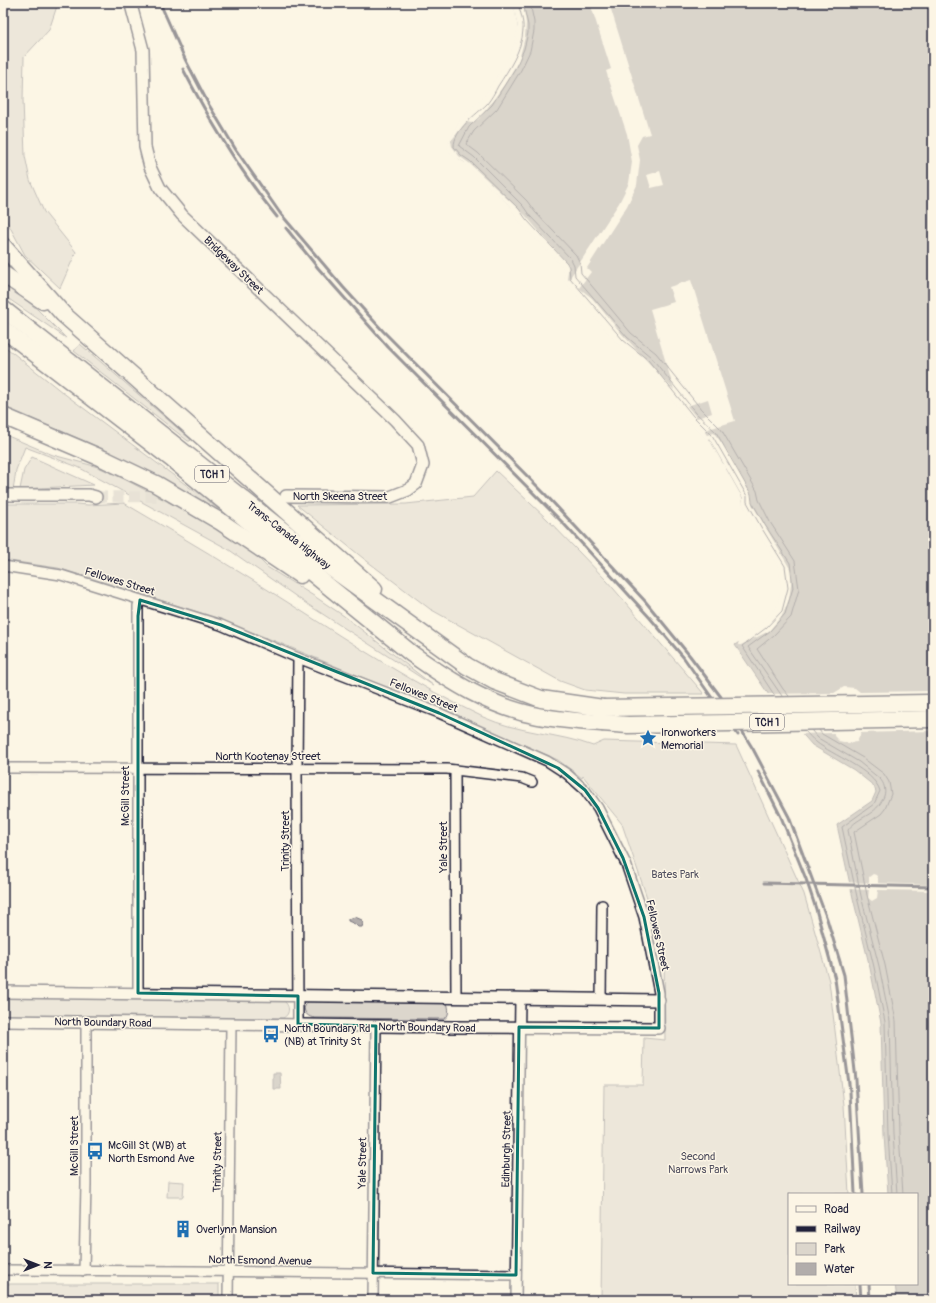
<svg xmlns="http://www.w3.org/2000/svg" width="936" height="1303" viewBox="0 0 936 1303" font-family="Pangolin,sans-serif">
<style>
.green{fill:#dcd6cc;stroke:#7f7c84}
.water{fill:#b2adab;stroke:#78757e}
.pier{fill:#fcf5e5;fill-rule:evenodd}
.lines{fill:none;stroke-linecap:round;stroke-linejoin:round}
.shore{stroke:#5c5a68;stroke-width:1}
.tertiary-tunnel{stroke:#d0cbc3;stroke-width:11;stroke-dasharray:11 5.5;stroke-linecap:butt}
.minor-casing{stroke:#22223b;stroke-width:12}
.tertiary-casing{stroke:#22223b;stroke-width:14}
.motorway-casing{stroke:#22223b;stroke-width:19}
.minor{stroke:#fcf5e5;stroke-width:9}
.tertiary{stroke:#fcf5e5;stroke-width:11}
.motorway{stroke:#fcf5e5;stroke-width:16}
.rail{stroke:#22223b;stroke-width:3}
.motorway-bridge-casing{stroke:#22223b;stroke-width:19;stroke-linecap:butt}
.motorway-bridge{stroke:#fcf5e5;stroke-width:16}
.marked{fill:none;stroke:#0f766e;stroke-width:3;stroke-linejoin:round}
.labels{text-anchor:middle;stroke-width:3;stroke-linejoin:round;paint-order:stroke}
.shield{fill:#fcf5e5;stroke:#63616e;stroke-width:1}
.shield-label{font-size:10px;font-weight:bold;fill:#22223b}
.street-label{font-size:11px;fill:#22223b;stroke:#fcf5e5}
.poi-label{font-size:11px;fill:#22223b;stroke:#fcf5e5;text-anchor:start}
.park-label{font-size:11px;fill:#504f5f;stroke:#fcf5e5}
</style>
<rect width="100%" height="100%" fill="#fcf5e5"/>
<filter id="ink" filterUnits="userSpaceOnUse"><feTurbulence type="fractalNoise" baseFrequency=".025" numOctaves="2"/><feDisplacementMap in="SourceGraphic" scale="8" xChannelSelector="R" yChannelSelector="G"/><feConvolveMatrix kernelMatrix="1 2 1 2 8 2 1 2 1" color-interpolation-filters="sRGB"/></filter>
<g filter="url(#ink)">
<g class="green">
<path d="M3,3H58L49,30L24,57L23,100L25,156L30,180L44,212L76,252L60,288L25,255L3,214V149L6,97Z"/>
<path d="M3,282L37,309L66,338L3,295Z"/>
<path d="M80,344L189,438L191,440L190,441H188L74,351Z"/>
<path d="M3,345L62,392L225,514L224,517L136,466L87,442L3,407Z"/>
<path d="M3,434L53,455L98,467L124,479L176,506L222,532L249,549L267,567L317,598L344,616L434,686L304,602L228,549L78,467L25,447L16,470L13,491H3Z"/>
<path d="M32,457L94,485L20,489L24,470Z"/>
<path d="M496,471L547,519L607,581L704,694H624L585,690L560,681L430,609L363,558L297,505L406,504L473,497Z"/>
<path d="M124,503C182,537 239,571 295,607C356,646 417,686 483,717C518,733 558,733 593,746L604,741L736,745L804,894L829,981L844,1105L849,1194H789V1284H855L856,1300H601L604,1085H643L644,1038L665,1040L664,952L657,927L622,824L583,776L582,778L558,760L506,737L275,641L198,612L58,568L3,560V504H77L88,505Z"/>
<path d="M3,998L282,1000C290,1004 291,1014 283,1018L3,1015Z"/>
<path d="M308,1001L447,1003C449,1008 450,1016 444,1019L315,1018C308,1017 305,1014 304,1008Z"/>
<path d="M168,1181L184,1182L183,1197H167Z"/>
<rect x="3" y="1284" width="216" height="16"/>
</g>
<g class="water">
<path d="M514,3H933V1300H897L895,1284H917V1194H888L884,1135L881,1023L870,968L853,898L837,825L872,801L876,792L874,786L854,770L812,745L771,698L735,645L763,625L779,608L784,588L782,567L743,503V498L709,438L645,363L566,279L565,267L517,212L468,164L458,158L450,143L462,121L485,100L508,63L516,45L519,31Z"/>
<path d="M355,917L362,920L363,924L362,927H358L355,924L348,921V919Z"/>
<path d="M273,1073H280L281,1089H273Z"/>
</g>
<g class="pier">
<path d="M513,3H523L526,23L525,37L519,60L504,85L491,103L479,119L472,123L466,122L451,141L452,146L459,156L469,163L525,215L551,245L569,265L567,278L569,279L619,203L629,183L632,162L627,134L606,71L611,69L590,3H609L650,134L642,136L637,145L640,160L637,185L627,206L587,268L591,272L579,288L592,298L621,333L674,390L650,309L674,302L669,287L691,280L735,421L705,430V432L707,435L714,433L727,450L752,496V504L792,572L791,585L789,599L783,614L769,631L741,645H738L739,640L762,623L777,607L782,588L780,568L742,503L743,498L709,438H706L692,424L643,363L619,345L565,281L563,266L521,223L511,207L464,162L455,157L448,148V145L461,119L483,99L508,60L515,44L518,28ZM708,399L712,413L697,418L687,406Z"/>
<path d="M660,171L664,185L651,188L647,175Z"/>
<path d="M844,687L855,688L860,692L933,691V731L861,733L857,742L848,743L839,741L834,736V733L800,734L766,694L834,693Z"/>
<path d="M873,874L876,875L878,878V883L933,885V891L878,890L877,898L872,901L868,898L869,890L849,889L847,882L869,883V877Z"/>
</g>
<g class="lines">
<g class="shore">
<path d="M518,3C520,12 524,21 523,30C522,50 509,69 498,86C495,92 491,99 487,104C476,115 454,129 454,147L461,155L470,161L519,209L526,219L567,263L569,267L570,278L623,340L648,360L693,416L712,435L747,496V502L761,527L785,566L788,588L782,611L766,628L742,646L775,696"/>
<path d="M523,3L528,25V33L524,49L516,67L492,105L469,127L459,146L474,157L523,206L530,216L571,259L574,265L575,276L627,337L651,357L696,413L716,432L751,494L752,502L765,525L790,563L793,588L785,614L770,631L748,647L782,696"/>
<path d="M530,3L534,22V31L530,51L521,70L497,109L474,131L466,144L478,153L527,201L535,212L576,255L580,263L581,273L631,333L656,353L701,409L721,429L757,491L759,500L770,522L795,561L799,589L791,617L774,635L757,649L783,689L789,696"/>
<path d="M811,730L818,738L859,762L880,779C884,783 886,790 884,796C876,817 859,815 848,830L861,896L879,966L890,1021L893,1134L897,1194"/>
<path d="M819,730L822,734L863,758L884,774L889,782L891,794L885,809L881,814L854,832L867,895L885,965L896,1021L899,1134L903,1194"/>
<path d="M805,731C808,734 812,739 816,742C832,755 874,770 880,791L874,804L842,827L857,897L874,967L885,1022L888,1135L892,1194"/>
</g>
<path class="tertiary-tunnel" d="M96,497L219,496"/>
<g class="minor-casing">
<g id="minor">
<path d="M3,566L61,575L221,625L298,658L439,713L547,761L567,774L585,790L598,808L626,864L644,917L659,993V1028"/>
<path d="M298,658L297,768L298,1024"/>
<path d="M3,768L447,769L522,778L532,782"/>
<path d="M455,770L456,997"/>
<path d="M138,993V606L140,600"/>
<path d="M601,999L602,905"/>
<path d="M3,1270L193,1271L516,1275"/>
<path d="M84,1271L86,1185V1022"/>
<path d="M228,1300L231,1024"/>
<path d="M373,1300L376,1026"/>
<path d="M516,1300L520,998"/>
</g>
</g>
<g class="tertiary-casing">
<g id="tertiary">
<path d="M129,3L131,5L143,50L145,147L150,167L160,188L182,215L395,420L418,445L423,465L416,484L408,490L390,497L286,496"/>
<path d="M3,495H89L96,497"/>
<path d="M3,992L659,1000"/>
<path d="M3,1021L452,1027L659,1028"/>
</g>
</g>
<g class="motorway-casing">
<g id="motorway">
<path d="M3,246L63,314L374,589"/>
<path d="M3,274L43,301"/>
<path d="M3,309L320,560L467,666L494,681L541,699L603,708"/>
<path d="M3,329L173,460L412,654C450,681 490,707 538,716C559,720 580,721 602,723"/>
<path d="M3,416L106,460L156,484L221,522L300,575"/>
</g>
</g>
<use href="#minor" class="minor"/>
<use href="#tertiary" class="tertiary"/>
<use href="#motorway" class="motorway"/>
<g class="rail">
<path d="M160,3L185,59L209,105L236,150L280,213L343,287L383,331L545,494L645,601L690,656L721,697L753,749L789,817L827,919L844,975L856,1080L863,1194"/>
<path d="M183,69C210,121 240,172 277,217"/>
<path d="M286,228L318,268L388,347L563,523L650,618L684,658L738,735"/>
<path d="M758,771L781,817L806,879L816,909L835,979L850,1091L855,1194"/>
<path d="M764,883L933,887"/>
<path d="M860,1284L861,1300"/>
<path d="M869,1284L870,1300"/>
</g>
<g class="motorway-bridge-casing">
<g id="motorway-bridge">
<path d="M603,708L928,703"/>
<path d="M602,723L628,725L933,719"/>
</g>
</g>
<use href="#motorway-bridge" class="motorway-bridge"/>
</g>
</g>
<path d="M0 0H936V1303H0ZM140,600L221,625L439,713L558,768L585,790L598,808L623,858L644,917L659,993V1028L519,1027L516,1275L373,1273L376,1026L298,1024V996L138,993V616Z" fill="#fcf5e5" fill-opacity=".55" fill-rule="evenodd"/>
<path class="marked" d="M140,600L221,625L439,713L558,768L585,790L598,808L623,858L644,917L659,993V1028L519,1027L516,1275L373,1273L376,1026L298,1024V996L138,993V616Z"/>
<defs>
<g id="sight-bare" transform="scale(1.38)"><path d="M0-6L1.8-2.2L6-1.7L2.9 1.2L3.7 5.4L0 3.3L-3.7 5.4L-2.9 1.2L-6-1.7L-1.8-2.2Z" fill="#1f6fb2" stroke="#fcf5e5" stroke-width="2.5" paint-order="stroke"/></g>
<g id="bus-bare" transform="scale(1.38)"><path d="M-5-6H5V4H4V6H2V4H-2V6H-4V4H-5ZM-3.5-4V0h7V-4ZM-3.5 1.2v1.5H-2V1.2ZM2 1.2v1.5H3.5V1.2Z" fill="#1f6fb2" stroke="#fcf5e5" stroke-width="2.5" paint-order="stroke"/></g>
<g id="building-bare" transform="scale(1.38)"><path d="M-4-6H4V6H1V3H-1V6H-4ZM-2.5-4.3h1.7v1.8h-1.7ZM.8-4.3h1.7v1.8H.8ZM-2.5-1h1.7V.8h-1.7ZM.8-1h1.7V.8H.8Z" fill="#1f6fb2" stroke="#fcf5e5" stroke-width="2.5" paint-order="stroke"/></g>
</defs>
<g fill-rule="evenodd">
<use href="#sight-bare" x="648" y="738"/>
<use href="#bus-bare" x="271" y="1034"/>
<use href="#bus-bare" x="95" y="1151"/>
<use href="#building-bare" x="183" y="1229"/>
</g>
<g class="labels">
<g class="shield">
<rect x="195" y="466" width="34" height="16" rx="3"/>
<rect x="750" y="714" width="34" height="16" rx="3"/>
</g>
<g class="shield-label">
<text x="212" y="478">TCH 1</text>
<text x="767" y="726">TCH 1</text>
</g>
<g class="street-label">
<text transform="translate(234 265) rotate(44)" y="4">Bridgeway Street</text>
<text x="340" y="500">North Skeena Street</text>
<text transform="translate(289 535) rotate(38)" y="4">Trans-Canada Highway</text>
<text transform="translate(120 581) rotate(17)" y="4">Fellowes Street</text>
<text transform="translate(424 695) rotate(22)" y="4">Fellowes Street</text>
<text x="268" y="760">North Kootenay Street</text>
<text transform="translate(125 796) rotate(-90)" y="4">McGill Street</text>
<text transform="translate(285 841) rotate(-90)" y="4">Trinity Street</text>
<text transform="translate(443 847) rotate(-90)" y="4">Yale Street</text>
<text transform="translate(658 935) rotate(77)" y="4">Fellowes Street</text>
<text transform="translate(103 1022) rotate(1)" y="4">North Boundary Road</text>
<text transform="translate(427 1027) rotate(1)" y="4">North Boundary Road</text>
<text transform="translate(74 1146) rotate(-90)" y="4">McGill Street</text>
<text transform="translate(506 1149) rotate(-89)" y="4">Edinburgh Street</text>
<text transform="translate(217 1162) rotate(-89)" y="4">Trinity Street</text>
<text transform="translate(362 1163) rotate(-89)" y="4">Yale Street</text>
<text transform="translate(260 1260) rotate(1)" y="4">North Esmond Avenue</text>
</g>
<g class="poi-label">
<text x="661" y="736">Ironworkers<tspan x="661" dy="13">Memorial</tspan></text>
<text x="284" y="1032">North Boundary Rd<tspan x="284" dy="13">(NB) at Trinity St</tspan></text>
<text x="108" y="1149">McGill St (WB) at<tspan x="108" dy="13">North Esmond Ave</tspan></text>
<text x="196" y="1233">Overlynn Mansion</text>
</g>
<g class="park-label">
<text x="675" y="878">Bates Park</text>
<text x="698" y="1160">Second<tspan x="698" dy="13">Narrows Park</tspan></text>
</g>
</g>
<rect width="936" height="1303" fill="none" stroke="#fcf5e5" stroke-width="16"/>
<rect x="8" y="8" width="920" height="1287" fill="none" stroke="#22223b" stroke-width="1.5" filter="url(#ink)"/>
<rect x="788" y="1193" width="130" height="92" fill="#fcf5e5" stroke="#a5a1a1"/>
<rect x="796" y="1206" width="20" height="6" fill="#fcf5e5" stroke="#a5a1a1"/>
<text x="824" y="1213" font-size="12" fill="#22223b">Road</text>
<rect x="796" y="1226" width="20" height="6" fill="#22223b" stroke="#a5a1a1"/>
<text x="824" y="1233" font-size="12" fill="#22223b">Railway</text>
<rect x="796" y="1243" width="20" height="12" fill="#dcd6cc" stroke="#a5a1a1"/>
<text x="824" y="1253" font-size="12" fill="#22223b">Park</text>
<rect x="796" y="1263" width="20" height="12" fill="#b2adab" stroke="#a5a1a1"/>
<text x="824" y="1273" font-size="12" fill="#22223b">Water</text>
<g transform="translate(38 1265) rotate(90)" stroke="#fcf5e5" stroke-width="3" paint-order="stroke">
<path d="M0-3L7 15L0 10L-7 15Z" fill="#22223b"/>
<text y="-6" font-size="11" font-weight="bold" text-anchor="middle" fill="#22223b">N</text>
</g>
</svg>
